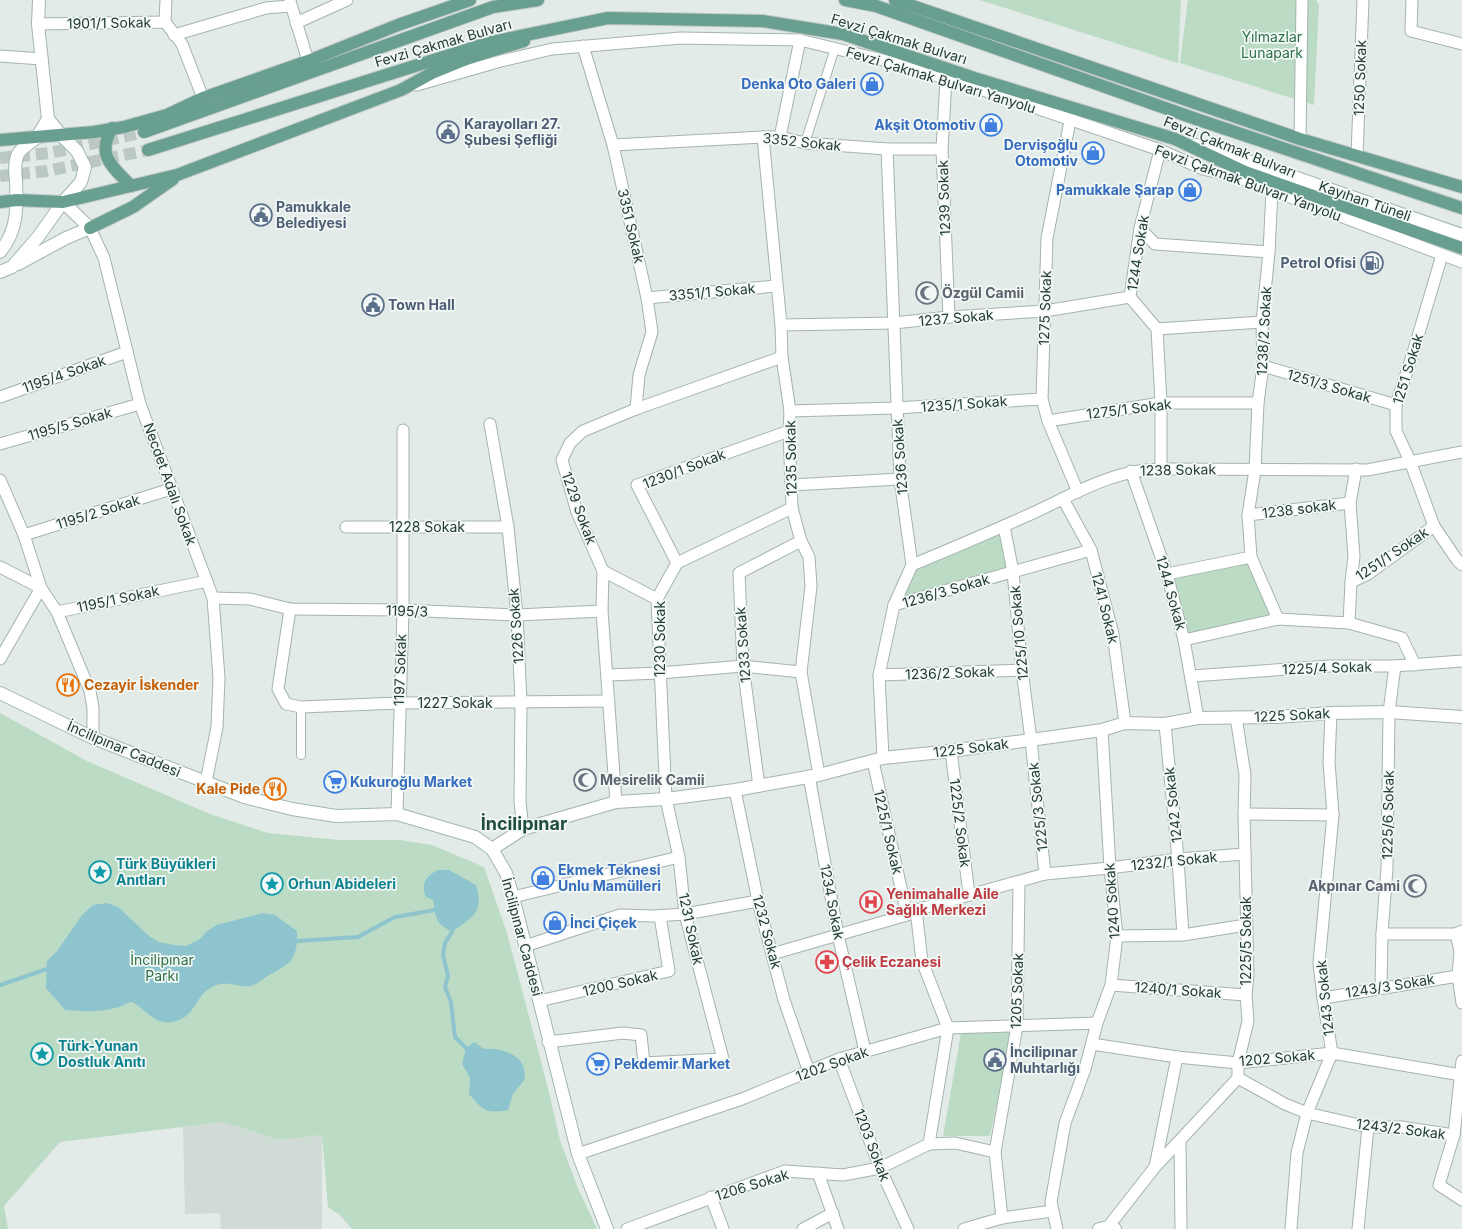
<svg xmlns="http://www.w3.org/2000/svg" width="1462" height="1229" viewBox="0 0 1462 1229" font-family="Inter,sans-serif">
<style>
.built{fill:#d0dbd6}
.green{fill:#bcdbc4}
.water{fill:#8dc4ce}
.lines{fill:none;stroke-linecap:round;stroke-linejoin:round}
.stream{stroke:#8dc4ce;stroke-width:4}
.primary-tunnel{stroke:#bcc8c3;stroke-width:12;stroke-dasharray:12 6;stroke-linecap:butt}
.pedestrian-casing{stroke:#a5b3ae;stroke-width:10}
.minor-casing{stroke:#a5b3ae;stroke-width:13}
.tertiary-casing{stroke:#a5b3ae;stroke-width:14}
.secondary-casing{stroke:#a1b7af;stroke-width:14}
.primary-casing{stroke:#c1c8c6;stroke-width:14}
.pedestrian{stroke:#fff;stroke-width:8}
.minor{stroke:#fff;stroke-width:11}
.tertiary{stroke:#fff;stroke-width:12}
.secondary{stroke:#fff;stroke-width:12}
.primary{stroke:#699f91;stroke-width:12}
.labels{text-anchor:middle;stroke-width:3.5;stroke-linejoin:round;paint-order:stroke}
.street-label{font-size:14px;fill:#233b35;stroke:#f2f8f5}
.park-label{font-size:14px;fill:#2f7048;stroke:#f2f8f5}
.shop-label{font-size:14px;font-weight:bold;fill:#366cbe;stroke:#f2f8f5;text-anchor:end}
.service-label{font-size:14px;font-weight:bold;fill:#4e5e75;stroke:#f2f8f5;text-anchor:start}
.worship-label{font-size:14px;font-weight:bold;fill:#5b616d;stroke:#f2f8f5;text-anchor:start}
.food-label{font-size:14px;font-weight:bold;fill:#c56008;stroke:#f2f8f5;text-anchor:start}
.culture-label{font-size:14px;font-weight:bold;fill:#0d838f;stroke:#f2f8f5;text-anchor:start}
.health-label{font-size:14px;font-weight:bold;fill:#be3a42;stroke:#f2f8f5;text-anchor:start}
.district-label{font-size:18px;font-weight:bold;fill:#204c42;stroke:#f2f8f5}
</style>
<rect width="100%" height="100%" fill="#e2ebe7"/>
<path class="built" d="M223,1122L279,1140L322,1135V1229H221L220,1213L185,1214L183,1127Z"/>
<g class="green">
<path d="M980,0H1181L1178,63Z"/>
<path d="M1188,0H1316L1319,5L1314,105L1180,63Z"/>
<path d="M1004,526L1013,572L894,605L912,565Z"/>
<path d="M1251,557L1278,619L1184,640L1167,574Z"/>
<path d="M0,713L87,761L210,814L268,833L339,840H400L432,845L484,867L507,933L548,1088L560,1140L577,1186L597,1229H352L340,1215L328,1207L322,1135L279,1140L223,1122L60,1142L4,1206L8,1229H0Z"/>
<path d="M1012,1032L990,1136H943L961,1033Z"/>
</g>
<g class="water">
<path d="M438,870H449L476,885C484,913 473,917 452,932C435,923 436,918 433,900L426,897C420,884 426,876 438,870Z"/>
<path d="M107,903L118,907L150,937L159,942L174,945L186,946L200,939L207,931L217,925L263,913L275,915L297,931C298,958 291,964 269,975C262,979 259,984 250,986C236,988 227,979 212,987C194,996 196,1019 171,1022C153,1024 146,1009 132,1002C125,1003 122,1007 115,1008C99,1013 82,1011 65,1010L46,988L47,961L57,951L82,915L93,905Z"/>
<path d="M474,1042L484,1049C496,1048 518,1052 523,1066C525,1070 524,1075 525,1079L513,1094L508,1110C485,1114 484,1111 469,1094L470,1078L462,1064L466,1048Z"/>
</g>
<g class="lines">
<g class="stream">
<path d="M452,932L445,943L443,955L448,976L445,987L451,1002L455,1037L466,1048"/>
<path d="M297,941L358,937L395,917L435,910"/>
<path d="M0,985L47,969"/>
</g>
<g class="primary-tunnel">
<path d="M0,158L50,153L144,132"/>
<path d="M0,176L47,171L148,150"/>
</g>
<g class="pedestrian-casing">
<g id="pedestrian">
<path d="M805,143L835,48"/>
<path d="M301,755V707"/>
</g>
</g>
<g class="minor-casing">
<g id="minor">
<path d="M1412,0L1411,31L1462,44"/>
<path d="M290,1L308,61"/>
<path d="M165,22L166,0"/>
<path d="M296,23L347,0"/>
<path d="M38,24L165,22L182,44L203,98"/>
<path d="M174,35L266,8L290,6"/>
<path d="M583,46L613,145L647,298L652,332L639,375L636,409"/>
<path d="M0,56L42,59"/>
<path d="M946,79L942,149L949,317"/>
<path d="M417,85L501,61L552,49L681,38L800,40L899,64L986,91L1160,150L1203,169L1242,179L1462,262"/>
<path d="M1070,121L1047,238L1042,399L1048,421L1078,492"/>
<path d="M763,137L781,325L782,357L790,411L789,431L792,508L801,541L809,557L811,586L801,672L819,775"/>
<path d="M780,137L800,40"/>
<path d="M1300,139L1302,0"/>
<path d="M613,145L763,137H780L805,143L887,149H942"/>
<path d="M1160,150L1140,228L1130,297L1157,329L1161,403V469"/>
<path d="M1357,155L1363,0"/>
<path d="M1272,191L1269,252L1262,322L1263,366L1258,403L1255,470L1248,515L1251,557L1278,619"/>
<path d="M90,228L104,258L140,404L213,598L219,678L217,727L206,782"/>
<path d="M1140,228L1155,244L1269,252"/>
<path d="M1442,255L1413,353L1396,405V431L1410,461L1434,526L1457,560L1462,565"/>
<path d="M647,298L776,286"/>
<path d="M781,325L894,323L949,317L1045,311L1130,297"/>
<path d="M1157,329L1262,322"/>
<path d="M1263,366L1396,405"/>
<path d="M0,397L127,352"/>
<path d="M790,411L896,408L1042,399"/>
<path d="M1048,421L1161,403H1258"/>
<path d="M490,424L508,527L517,615L521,702L520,802L523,829"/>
<path d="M0,444L140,404"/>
<path d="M1131,471L1167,574L1184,640L1198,718"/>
<path d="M0,480L24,535L41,588L0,659"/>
<path d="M792,485L900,479"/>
<path d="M1063,499L1091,550L1113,634L1125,723"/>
<path d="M1248,515L1350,503"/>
<path d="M1004,526L1013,572L1022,670L1031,740L1045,874"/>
<path d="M346,527H508"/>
<path d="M24,535L171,489"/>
<path d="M677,563L637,485L789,431"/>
<path d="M912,565C953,548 993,531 1033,513C1074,494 1115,469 1161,469L1367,470L1462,452"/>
<path d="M0,567L41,588L57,612L207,581"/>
<path d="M603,571L657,599"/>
<path d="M1167,574L1251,557"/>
<path d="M1351,582L1368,574L1434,526"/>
<path d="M213,598L250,599L290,609L403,610L517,615L602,611"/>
<path d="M894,605L1091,550"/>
<path d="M290,609L278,689L286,704L301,707L399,703L609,701"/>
<path d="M57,612L90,691L93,708V738"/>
<path d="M1349,623L1351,582L1354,556L1350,503L1356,469"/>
<path d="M1184,640L1278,619L1349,623L1402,638L1415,665"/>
<path d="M608,675L660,673L743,666L801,672"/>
<path d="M879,675L1022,670"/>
<path d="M1192,676L1329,666H1395L1462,661"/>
<path d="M1165,724L1178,859L1183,935"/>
<path d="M951,751L969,894"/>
<path d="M883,758L879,675L894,605L912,565L900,479L887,149"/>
<path d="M873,761L907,915L916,910L922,961L948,1028L929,1144"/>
<path d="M809,776L838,935L865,1051"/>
<path d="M759,786L743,666L739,573L801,541"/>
<path d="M735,790L758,901L784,1000L809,1072"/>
<path d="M616,802L602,611L603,571L577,512L562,460L570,443L583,431L636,409L782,357"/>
<path d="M397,814L403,610V430"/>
<path d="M1244,814L1333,815"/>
<path d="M513,897L679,857"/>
<path d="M916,910L1045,874L1110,868L1178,859L1245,854"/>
<path d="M1462,931L1456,934L1460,951L1458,976L1462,1003"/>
<path d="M1382,934H1456"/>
<path d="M1117,936L1183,935L1246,925"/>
<path d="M525,946L620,915L654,916L685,914L758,901"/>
<path d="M772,954L907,915"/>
<path d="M1111,985L1246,995"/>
<path d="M1381,987L1382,934L1387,868L1389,712L1395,666"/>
<path d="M1323,998L1458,976"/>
<path d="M539,1001L669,971L660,916"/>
<path d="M548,1042L623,1033L641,1035L644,1063L723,1059L685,914L679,857L666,799L657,599L677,563L792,508"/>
<path d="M1092,1044L1177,1057L1238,1063L1332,1053L1461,1075"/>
<path d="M839,1059L880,1168L908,1229"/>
<path d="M1462,1061L1454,1135L1439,1185L1462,1200"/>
<path d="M1238,1078L1285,1104L1307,1113L1368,1127H1401L1454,1135"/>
<path d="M1180,1142L1181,1229"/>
<path d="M578,1154L742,1099L839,1059L948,1028L1097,1023"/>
<path d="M1155,1167L1177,1057"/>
<path d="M818,1173L838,1229"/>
<path d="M711,1197L723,1229"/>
<path d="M1002,1218L995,1152L1017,1026L1019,882"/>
<path d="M1108,1227L1155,1167L1238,1078V1063L1248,1021L1246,995L1248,975L1244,814L1245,775L1236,717"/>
<path d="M627,1229L785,1171L843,1175L880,1168L929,1144L955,1143L995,1152"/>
<path d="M803,1229L833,1213"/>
<path d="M964,1229L1002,1218L1052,1211"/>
<path d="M1057,1229L1051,1202L1065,1123L1085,1069L1097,1023L1111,985L1117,936L1110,868L1102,730"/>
<path d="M1291,1229L1297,1153L1307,1113L1332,1053L1323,998L1319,963L1333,815L1329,762L1331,713"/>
<path d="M1358,1229L1368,1127"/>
</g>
</g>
<g class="tertiary-casing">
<g id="tertiary">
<path d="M39,0L38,24L48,119"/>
<path d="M37,137L48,119L61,135"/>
<path d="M63,202L90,228"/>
<path d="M492,849L523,829L616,802L666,799L735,790L819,775L883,758L951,751L1102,730L1125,723L1165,724L1198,718L1277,717L1331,713L1389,712L1462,717"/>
<path d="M1099,1229L1108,1227L1115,1229"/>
</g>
</g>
<g class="secondary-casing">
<g id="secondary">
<path d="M1196,145L1242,159L1462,235"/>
<path d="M0,252C18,230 17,208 16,181C15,172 14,162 18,154C21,148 32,142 37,137"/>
<path d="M18,264L66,238L90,228"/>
<path d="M0,272L12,267L38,237L63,202L81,182L85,167L77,151L61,135"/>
<path d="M0,693L93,738L244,797L292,809L336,816L397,814L475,837L492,849L506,873L513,897L578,1154L607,1229"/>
</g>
</g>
<g class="primary-casing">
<g id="primary">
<path d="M845,0L876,6L1199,120L1462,208"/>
<path d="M895,0L1300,139L1462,187"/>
<path d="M112,128C96,156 112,166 131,186"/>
<path d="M144,132L493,7L538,0"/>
<path d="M0,140L94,132L124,127L167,115L203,98L308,61L398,25L470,0"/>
<path d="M148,150L491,42L608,18L762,21L843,34L974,78L1175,139L1245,172L1462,248"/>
<path d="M0,202L17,200L63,202L177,175L401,90L432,73L469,58L524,41"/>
<path d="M90,228L133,207L173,179"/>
</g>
</g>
<use href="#pedestrian" class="pedestrian"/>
<use href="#minor" class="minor"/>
<use href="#tertiary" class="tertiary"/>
<use href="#secondary" class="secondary"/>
<use href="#primary" class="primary"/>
</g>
<defs>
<g id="shop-ring" transform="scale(1.15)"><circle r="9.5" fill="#f2f8f5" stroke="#3f7fe0" stroke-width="1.5"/><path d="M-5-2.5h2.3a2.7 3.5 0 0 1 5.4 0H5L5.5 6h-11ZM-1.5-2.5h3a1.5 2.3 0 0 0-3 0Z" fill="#3f7fe0"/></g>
<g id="civic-ring" transform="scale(1.15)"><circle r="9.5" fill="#f2f8f5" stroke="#5c6f8a" stroke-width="1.5"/><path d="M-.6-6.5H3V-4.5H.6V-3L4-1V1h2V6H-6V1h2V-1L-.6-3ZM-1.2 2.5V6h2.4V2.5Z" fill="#5c6f8a"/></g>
<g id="fuel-ring" transform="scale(1.15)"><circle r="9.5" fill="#f2f8f5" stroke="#5c6f8a" stroke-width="1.5"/><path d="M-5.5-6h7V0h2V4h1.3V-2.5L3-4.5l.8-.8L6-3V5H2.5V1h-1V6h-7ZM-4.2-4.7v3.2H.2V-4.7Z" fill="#5c6f8a"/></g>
<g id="mosque-ring" transform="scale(1.15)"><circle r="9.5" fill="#f2f8f5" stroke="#6b7280" stroke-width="1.5"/><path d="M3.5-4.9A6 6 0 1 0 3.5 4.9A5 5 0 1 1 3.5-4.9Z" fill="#6b7280"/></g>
<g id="restaurant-ring" transform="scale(1.15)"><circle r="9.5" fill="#f2f8f5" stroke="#e8710a" stroke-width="1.5"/><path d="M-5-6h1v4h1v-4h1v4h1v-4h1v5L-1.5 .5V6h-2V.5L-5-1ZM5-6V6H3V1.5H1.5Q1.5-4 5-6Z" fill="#e8710a"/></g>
<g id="supermarket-ring" transform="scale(1.15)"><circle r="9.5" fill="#f2f8f5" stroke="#3f7fe0" stroke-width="1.5"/><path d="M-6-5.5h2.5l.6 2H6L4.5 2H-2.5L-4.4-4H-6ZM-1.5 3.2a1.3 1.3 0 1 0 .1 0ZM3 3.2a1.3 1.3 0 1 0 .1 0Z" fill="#3f7fe0"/></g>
<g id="sight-ring" transform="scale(1.15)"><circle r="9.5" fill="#f2f8f5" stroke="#0f9aa8" stroke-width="1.5"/><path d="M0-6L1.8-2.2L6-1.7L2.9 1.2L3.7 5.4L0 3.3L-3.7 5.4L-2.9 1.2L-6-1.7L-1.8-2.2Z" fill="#0f9aa8"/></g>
<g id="hospital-ring" transform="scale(1.15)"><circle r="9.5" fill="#f2f8f5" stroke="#e0444e" stroke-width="1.5"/><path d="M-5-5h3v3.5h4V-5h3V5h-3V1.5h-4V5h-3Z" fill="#e0444e"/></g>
<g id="pharmacy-ring" transform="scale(1.15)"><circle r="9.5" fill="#f2f8f5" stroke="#e0444e" stroke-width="1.5"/><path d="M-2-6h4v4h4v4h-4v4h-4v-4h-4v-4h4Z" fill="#e0444e"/></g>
</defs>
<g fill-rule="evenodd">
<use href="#shop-ring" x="872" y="84"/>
<use href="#shop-ring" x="991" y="125"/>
<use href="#civic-ring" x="448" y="132"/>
<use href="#shop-ring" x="1093" y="153"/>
<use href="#shop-ring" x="1190" y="190"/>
<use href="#civic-ring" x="261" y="215"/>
<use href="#fuel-ring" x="1372" y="263"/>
<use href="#mosque-ring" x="927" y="293"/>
<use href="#civic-ring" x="373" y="305"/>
<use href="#restaurant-ring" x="68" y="685"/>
<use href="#mosque-ring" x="585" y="780"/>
<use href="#supermarket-ring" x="335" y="782"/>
<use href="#restaurant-ring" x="275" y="789"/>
<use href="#sight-ring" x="100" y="872"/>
<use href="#shop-ring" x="543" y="878"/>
<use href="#sight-ring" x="272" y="884"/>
<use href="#mosque-ring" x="1415" y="886"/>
<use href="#hospital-ring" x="871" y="902"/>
<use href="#shop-ring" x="555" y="923"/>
<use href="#pharmacy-ring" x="827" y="962"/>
<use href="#sight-ring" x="42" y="1054"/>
<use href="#civic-ring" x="995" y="1060"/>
<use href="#supermarket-ring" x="598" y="1064"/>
</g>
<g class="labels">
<g class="street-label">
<text transform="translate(109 23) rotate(-1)" y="5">1901/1 Sokak</text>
<text transform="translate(899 39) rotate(17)" y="5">Fevzi Çakmak Bulvarı</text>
<text transform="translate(443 43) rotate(-16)" y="5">Fevzi Çakmak Bulvarı</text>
<text transform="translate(1360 78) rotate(-88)" y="5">1250 Sokak</text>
<text transform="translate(941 80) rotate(17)" y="5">Fevzi Çakmak Bulvarı Yanyolu</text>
<text transform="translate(802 142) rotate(6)" y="5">3352 Sokak</text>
<text transform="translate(1230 147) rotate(22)" y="5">Fevzi Çakmak Bulvarı</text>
<text transform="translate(1248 183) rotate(20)" y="5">Fevzi Çakmak Bulvarı Yanyolu</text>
<text transform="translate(944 198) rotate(-92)" y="5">1239 Sokak</text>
<text transform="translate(1365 201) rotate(19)" y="5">Kayıhan Tüneli</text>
<text transform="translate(631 226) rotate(77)" y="5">3351 Sokak</text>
<text transform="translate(1138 253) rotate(-81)" y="5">1244 Sokak</text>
<text transform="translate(712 292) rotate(-5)" y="5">3351/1 Sokak</text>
<text transform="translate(1045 308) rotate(-88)" y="5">1275 Sokak</text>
<text transform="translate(956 318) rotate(-5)" y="5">1237 Sokak</text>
<text transform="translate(1264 331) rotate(-87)" y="5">1238/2 Sokak</text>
<text transform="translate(1408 369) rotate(-73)" y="5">1251 Sokak</text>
<text transform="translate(64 374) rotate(-19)" y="5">1195/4 Sokak</text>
<text transform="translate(1329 386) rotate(16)" y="5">1251/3 Sokak</text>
<text transform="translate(964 404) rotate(-4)" y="5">1235/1 Sokak</text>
<text transform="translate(1129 409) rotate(-7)" y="5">1275/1 Sokak</text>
<text transform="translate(70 424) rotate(-16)" y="5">1195/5 Sokak</text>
<text transform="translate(900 457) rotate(-94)" y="5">1236 Sokak</text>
<text transform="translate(791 458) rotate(-91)" y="5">1235 Sokak</text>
<text transform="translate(684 469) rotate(-21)" y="5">1230/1 Sokak</text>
<text transform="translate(1178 470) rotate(-1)" y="5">1238 Sokak</text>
<text transform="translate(170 484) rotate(70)" y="5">Necdet Adalı Sokak</text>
<text transform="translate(579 508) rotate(70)" y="5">1229 Sokak</text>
<text transform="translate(1299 509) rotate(-7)" y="5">1238 sokak</text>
<text transform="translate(98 512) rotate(-17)" y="5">1195/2 Sokak</text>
<text x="427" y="532">1228 Sokak</text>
<text transform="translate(1392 554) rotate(-34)" y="5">1251/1 Sokak</text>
<text transform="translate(946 591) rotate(-16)" y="5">1236/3 Sokak</text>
<text transform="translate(1171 593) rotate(74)" y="5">1244 Sokak</text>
<text transform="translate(118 599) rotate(-12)" y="5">1195/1 Sokak</text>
<text transform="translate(1105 608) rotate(76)" y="5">1241 Sokak</text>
<text transform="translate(407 611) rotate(2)" y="5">1195/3</text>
<text transform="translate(516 626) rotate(-94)" y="5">1226 Sokak</text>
<text transform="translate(1019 633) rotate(-95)" y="5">1225/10 Sokak</text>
<text transform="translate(660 639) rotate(-90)" y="5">1230 Sokak</text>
<text transform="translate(743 645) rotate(-94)" y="5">1233 Sokak</text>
<text transform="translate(1327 668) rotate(-2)" y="5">1225/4 Sokak</text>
<text transform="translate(400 670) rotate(-88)" y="5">1197 Sokak</text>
<text transform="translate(950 673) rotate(-2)" y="5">1236/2 Sokak</text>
<text x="455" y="708">1227 Sokak</text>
<text transform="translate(1292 715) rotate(-3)" y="5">1225 Sokak</text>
<text transform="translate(971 748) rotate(-7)" y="5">1225 Sokak</text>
<text transform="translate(124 749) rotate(23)" y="5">İncilipınar Caddesi</text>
<text transform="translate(1173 805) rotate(-96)" y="5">1242 Sokak</text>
<text transform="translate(1038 807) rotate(-96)" y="5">1225/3 Sokak</text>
<text transform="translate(1388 815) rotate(-89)" y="5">1225/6 Sokak</text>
<text transform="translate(960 823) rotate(83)" y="5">1225/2 Sokak</text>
<text transform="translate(888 832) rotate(77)" y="5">1225/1 Sokak</text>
<text transform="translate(1174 861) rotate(-6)" y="5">1232/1 Sokak</text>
<text transform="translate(1112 901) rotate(-94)" y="5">1240 Sokak</text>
<text transform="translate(832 902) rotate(79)" y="5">1234 Sokak</text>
<text transform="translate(691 929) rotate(78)" y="5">1231 Sokak</text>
<text transform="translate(767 932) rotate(75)" y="5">1232 Sokak</text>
<text transform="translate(522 937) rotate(75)" y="5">İncilipınar Caddesi</text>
<text transform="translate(1246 941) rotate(-90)" y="5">1225/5 Sokak</text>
<text transform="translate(620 983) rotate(-13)" y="5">1200 Sokak</text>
<text transform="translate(1390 986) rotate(-9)" y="5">1243/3 Sokak</text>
<text transform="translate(1178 990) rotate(4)" y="5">1240/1 Sokak</text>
<text transform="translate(1017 991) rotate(-88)" y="5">1205 Sokak</text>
<text transform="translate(1325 998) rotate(-96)" y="5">1243 Sokak</text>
<text transform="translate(1277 1058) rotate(-5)" y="5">1202 Sokak</text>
<text transform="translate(832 1064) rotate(-20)" y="5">1202 Sokak</text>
<text transform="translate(1401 1129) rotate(7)" y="5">1243/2 Sokak</text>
<text transform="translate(872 1145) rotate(69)" y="5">1203 Sokak</text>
<text transform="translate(752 1185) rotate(-17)" y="5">1206 Sokak</text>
</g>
<g class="park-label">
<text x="1272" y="42">Yılmazlar<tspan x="1272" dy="16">Lunapark</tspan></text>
<text x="162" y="965">İncilipınar<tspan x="162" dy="16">Parkı</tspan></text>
</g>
<g class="shop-label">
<text x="856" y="89">Denka Oto Galeri</text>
<text x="976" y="130">Akşit Otomotiv</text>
<text x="1078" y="150">Dervişoğlu<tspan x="1078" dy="16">Otomotiv</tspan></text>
<text x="1174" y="195">Pamukkale Şarap</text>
<text x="350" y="787" text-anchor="start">Kukuroğlu Market</text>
<text x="558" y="875" text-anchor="start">Ekmek Teknesi<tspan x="558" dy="16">Unlu Mamülleri</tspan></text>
<text x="570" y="928" text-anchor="start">İnci Çiçek</text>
<text x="614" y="1069" text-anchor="start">Pekdemir Market</text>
</g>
<g class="service-label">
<text x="464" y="129">Karayolları 27.<tspan x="464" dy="16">Şubesi Şefliği</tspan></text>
<text x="276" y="212">Pamukkale<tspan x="276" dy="16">Belediyesi</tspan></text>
<text x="1356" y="268" text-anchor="end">Petrol Ofisi</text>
<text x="388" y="310">Town Hall</text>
<text x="1010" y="1057">İncilipınar<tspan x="1010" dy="16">Muhtarlığı</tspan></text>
</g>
<g class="worship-label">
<text x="942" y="298">Özgül Camii</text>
<text x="600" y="785">Mesirelik Camii</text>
<text x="1400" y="891" text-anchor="end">Akpınar Cami</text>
</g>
<g class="food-label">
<text x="84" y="690">Cezayir İskender</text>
<text x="260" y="794" text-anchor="end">Kale Pide</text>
</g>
<g class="culture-label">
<text x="116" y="869">Türk Büyükleri<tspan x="116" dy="16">Anıtları</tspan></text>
<text x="288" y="889">Orhun Abideleri</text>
<text x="58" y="1051">Türk-Yunan<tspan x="58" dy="16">Dostluk Anıtı</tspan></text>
</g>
<g class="health-label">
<text x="886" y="899">Yenimahalle Aile<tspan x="886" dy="16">Sağlık Merkezi</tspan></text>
<text x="842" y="967">Çelik Eczanesi</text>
</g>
<g class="district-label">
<text x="524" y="830">İncilipınar</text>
</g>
</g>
</svg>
